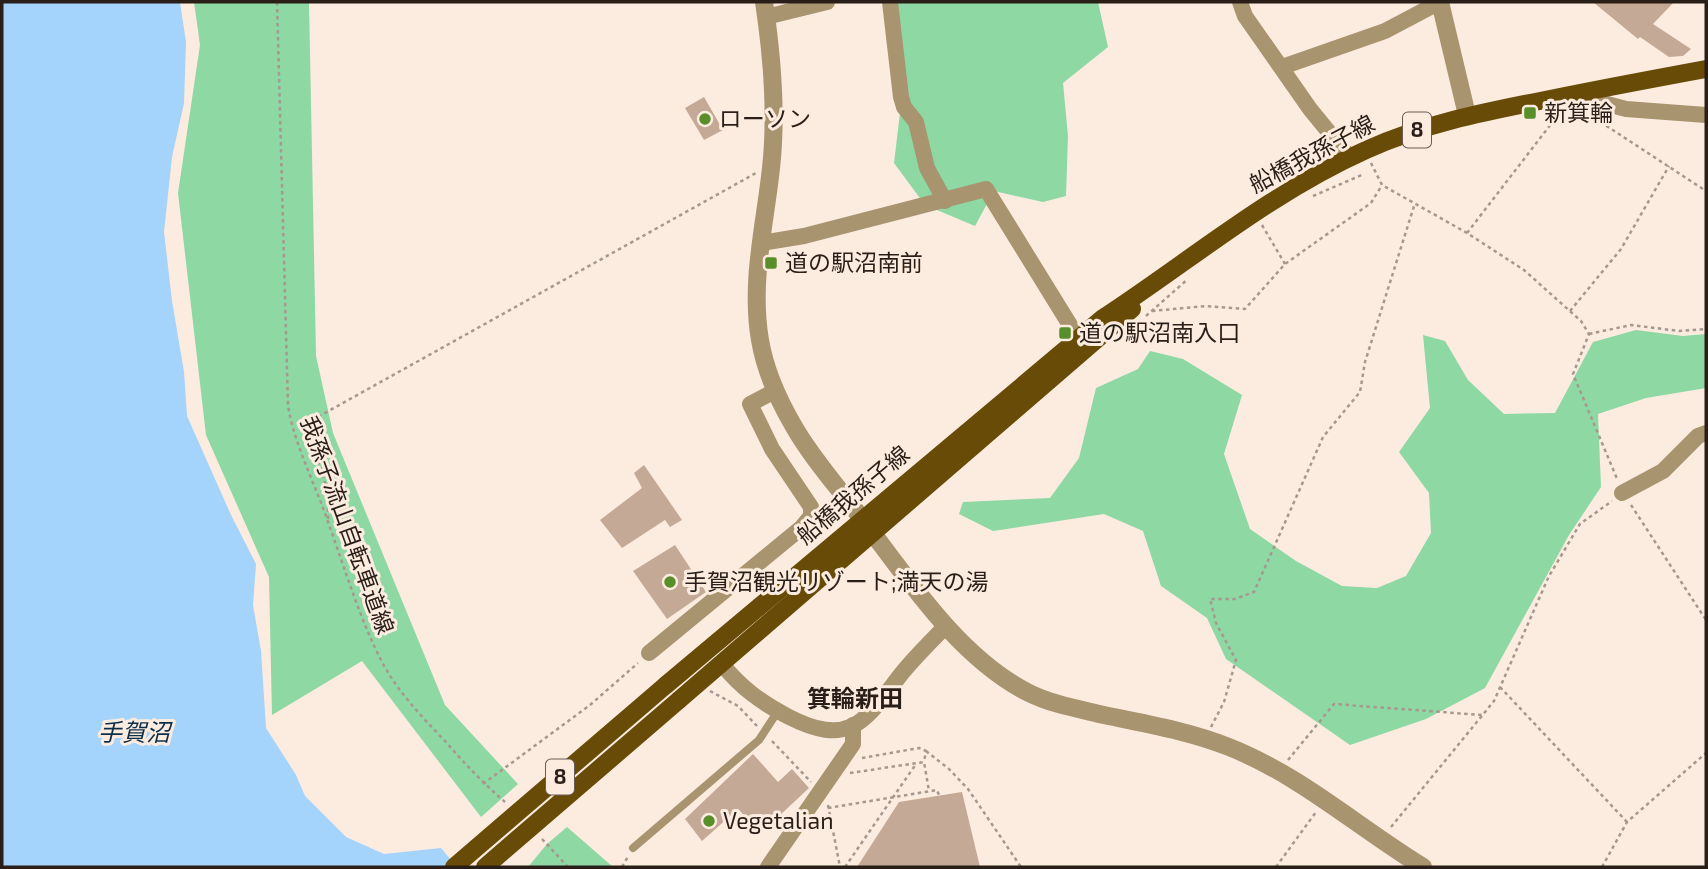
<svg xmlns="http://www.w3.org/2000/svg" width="1708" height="869" viewBox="0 0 1708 869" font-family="'Exo 2','Noto Sans JP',sans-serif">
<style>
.green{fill:#8dd8a3}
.water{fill:#a4d3fc}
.building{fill:#c4aa96}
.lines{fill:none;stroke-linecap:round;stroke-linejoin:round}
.path{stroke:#a6988e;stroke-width:2.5;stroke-dasharray:3.5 3.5;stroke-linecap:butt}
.service{stroke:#a8946f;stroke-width:8}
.minor{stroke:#a8946f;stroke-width:16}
.tertiary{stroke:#a8946f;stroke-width:18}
.primary{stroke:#674b06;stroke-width:18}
.primary-bridge{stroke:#674b06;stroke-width:18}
.poi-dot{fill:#598f2a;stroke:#fcebdf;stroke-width:2.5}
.labels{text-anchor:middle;stroke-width:6;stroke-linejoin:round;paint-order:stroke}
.shield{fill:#fcebdf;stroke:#685c54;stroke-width:2}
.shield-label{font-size:21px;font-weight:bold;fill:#291f18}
.poi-label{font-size:23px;fill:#291f18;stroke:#fcebdf;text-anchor:start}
.street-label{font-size:23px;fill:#291f18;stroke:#fcebdf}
.neighbourhood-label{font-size:24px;font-weight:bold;fill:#291f18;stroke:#fcebdf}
.water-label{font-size:24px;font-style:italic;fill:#0b2e49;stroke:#fcebdf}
</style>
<rect width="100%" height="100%" fill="#fcebdf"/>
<g class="green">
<path d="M194,2H309L316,356L333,433L445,705L518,784L481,817L362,661L272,715L269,577L206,435L178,193L200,45Z"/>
<path d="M891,2H1098L1108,47L1063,83L1068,136L1066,196L1043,202L994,191L975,226L925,205L894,163L900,113Z"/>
<path d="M1636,330L1683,336L1706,334V388L1646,398L1598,414L1601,487L1569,535L1485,688L1426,719L1350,745L1226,659L1207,618L1161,586L1143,531L1104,514L993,531L959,514L963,502L1050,498L1079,458L1096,388L1138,369L1150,351L1183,359L1242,395L1224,454L1250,529L1296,561L1342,586L1377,588L1406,576L1431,533L1429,493L1399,452L1430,408L1423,335L1445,341L1468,380L1504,414L1555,413L1593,342Z"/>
<path d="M567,827L613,867H528L547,844Z"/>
</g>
<path class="water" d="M2,2H180L186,42L184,103L172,157L164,232L172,301L184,372L187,416L231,515L256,564L253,605L261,651L266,728L296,775L305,796L346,837L384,854L441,848L457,867H2Z"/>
<g class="building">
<path d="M1593,2H1674L1653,24L1691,49L1683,56L1669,57L1640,37L1638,39Z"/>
<path d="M704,97L723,130L704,140L685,108Z"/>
<path d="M644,465L682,520L670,527L665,520L622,548L600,520L642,488L634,473Z"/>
<path d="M675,545L706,592L667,619L633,571Z"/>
<path d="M753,754L778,782L792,769L809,788L761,833L738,809L702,841L685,819Z"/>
<path d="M962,792L980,867H857L899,802Z"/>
</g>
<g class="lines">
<g class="path">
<path d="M277,2L288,406C295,447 315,483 328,522C345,569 359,617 382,662C398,692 421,716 445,741C464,763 483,783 505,802"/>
<path d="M1597,116L1599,121L1706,191"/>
<path d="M1371,163L1382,185L1467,233L1524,270L1581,321L1589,334L1573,374L1618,481"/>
<path d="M1313,196L1364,174"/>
<path d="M1262,225L1285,264"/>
<path d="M1467,233L1561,111"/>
<path d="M1152,311L1206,306L1245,309L1285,264L1371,203L1382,185"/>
<path d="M1570,311L1621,249L1669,166"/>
<path d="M1146,316L1188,279"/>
<path d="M1589,334L1631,325L1679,331L1706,329"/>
<path d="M1631,505L1706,620"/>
<path d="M328,519V493L307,423L756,173"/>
<path d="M1500,687L1627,822"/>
<path d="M710,691L738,706L757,726"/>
<path d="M1211,727L1224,702L1236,660L1216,623L1210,599H1235L1254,592L1323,437L1360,392L1365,362L1415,203"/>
<path d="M772,741L811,782"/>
<path d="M926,751L949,769L968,789L1021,867"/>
<path d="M862,758L919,748L926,751L924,762"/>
<path d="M1288,760L1334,704L1482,715"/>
<path d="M850,773L924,762L929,791"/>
<path d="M483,784L590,705L638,663"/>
<path d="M828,805L840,867"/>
<path d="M828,808L937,790L939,795"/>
<path d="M1391,827L1494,701L1549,576L1580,524L1612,501"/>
<path d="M542,839L568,867"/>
<path d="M622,867L629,855"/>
<path d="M845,867L916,764"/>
<path d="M1276,867L1316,812"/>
<path d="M1602,867L1627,822L1706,753"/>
</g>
<path class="service" d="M633,848L759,740L778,711"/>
<g class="minor">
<path d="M890,2L901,97L904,107L916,122L927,168L945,201"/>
<path d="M1240,2L1245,16L1310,109L1350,158"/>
<path d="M766,17L827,2"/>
<path d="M1282,67L1385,31L1440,2"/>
<path d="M1590,91L1592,100L1626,109L1706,115"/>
<path d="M761,243L804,236L986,189L1078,338"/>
<path d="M1622,493L1663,471L1698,436L1706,433"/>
<path d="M649,653L801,528L811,516V507L772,449L750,404L775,391"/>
<path d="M722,664C741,688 762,703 789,717C852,749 866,719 902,673C916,656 931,641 946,626"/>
<path d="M768,867L853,744V725"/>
</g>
<g class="tertiary">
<path d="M764,2C772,55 777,114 771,168C765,225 750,282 760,340C765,370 778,399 793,425C811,457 837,486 859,515C906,576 957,656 1027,692C1050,704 1079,709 1104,715C1146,724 1189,731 1229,747C1300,775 1359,828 1423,867"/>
<path d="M1440,2L1467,115"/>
</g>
<g class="primary">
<path d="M666,685L1103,318C1190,261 1270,193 1366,150C1423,124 1484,112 1545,100C1598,89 1652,79 1706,69"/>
<path d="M679,700L1132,309"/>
</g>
<g class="primary-bridge">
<path d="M454,867L666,685"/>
<path d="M485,867L679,700"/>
</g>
</g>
<g class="poi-dot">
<rect x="1523" y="106" width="14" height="14" rx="3.5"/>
<circle cx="705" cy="119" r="7"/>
<rect x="764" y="256" width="14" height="14" rx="3.5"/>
<rect x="1058" y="326" width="14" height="14" rx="3.5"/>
<circle cx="670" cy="582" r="7"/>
<circle cx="709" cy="821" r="7"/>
</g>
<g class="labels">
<g class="shield">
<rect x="1403" y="112.5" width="28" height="35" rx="5"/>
<rect x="546" y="759.5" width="28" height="35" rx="5"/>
</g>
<g class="shield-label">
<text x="1417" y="137">8</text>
<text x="560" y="784">8</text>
</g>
<g class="poi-label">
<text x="1544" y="121">新箕輪</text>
<text x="719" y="127">ローソン</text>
<text x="785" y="271">道の駅沼南前</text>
<text x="1079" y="341">道の駅沼南入口</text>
<text x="684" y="590">手賀沼観光リゾート;満天の湯</text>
<text x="723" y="829">Vegetalian</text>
</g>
<g class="street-label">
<text transform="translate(1312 154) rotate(-28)" y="8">船橋我孫子線</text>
<text transform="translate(853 495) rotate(-40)" y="8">船橋我孫子線</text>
<text transform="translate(347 525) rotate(70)" y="8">我孫子流山自転車道線</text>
</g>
<g class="neighbourhood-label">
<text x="855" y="707">箕輪新田</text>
</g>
<g class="water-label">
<text x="134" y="741">手賀沼</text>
</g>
</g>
<rect width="1708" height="869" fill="none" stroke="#291f18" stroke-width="7"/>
</svg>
